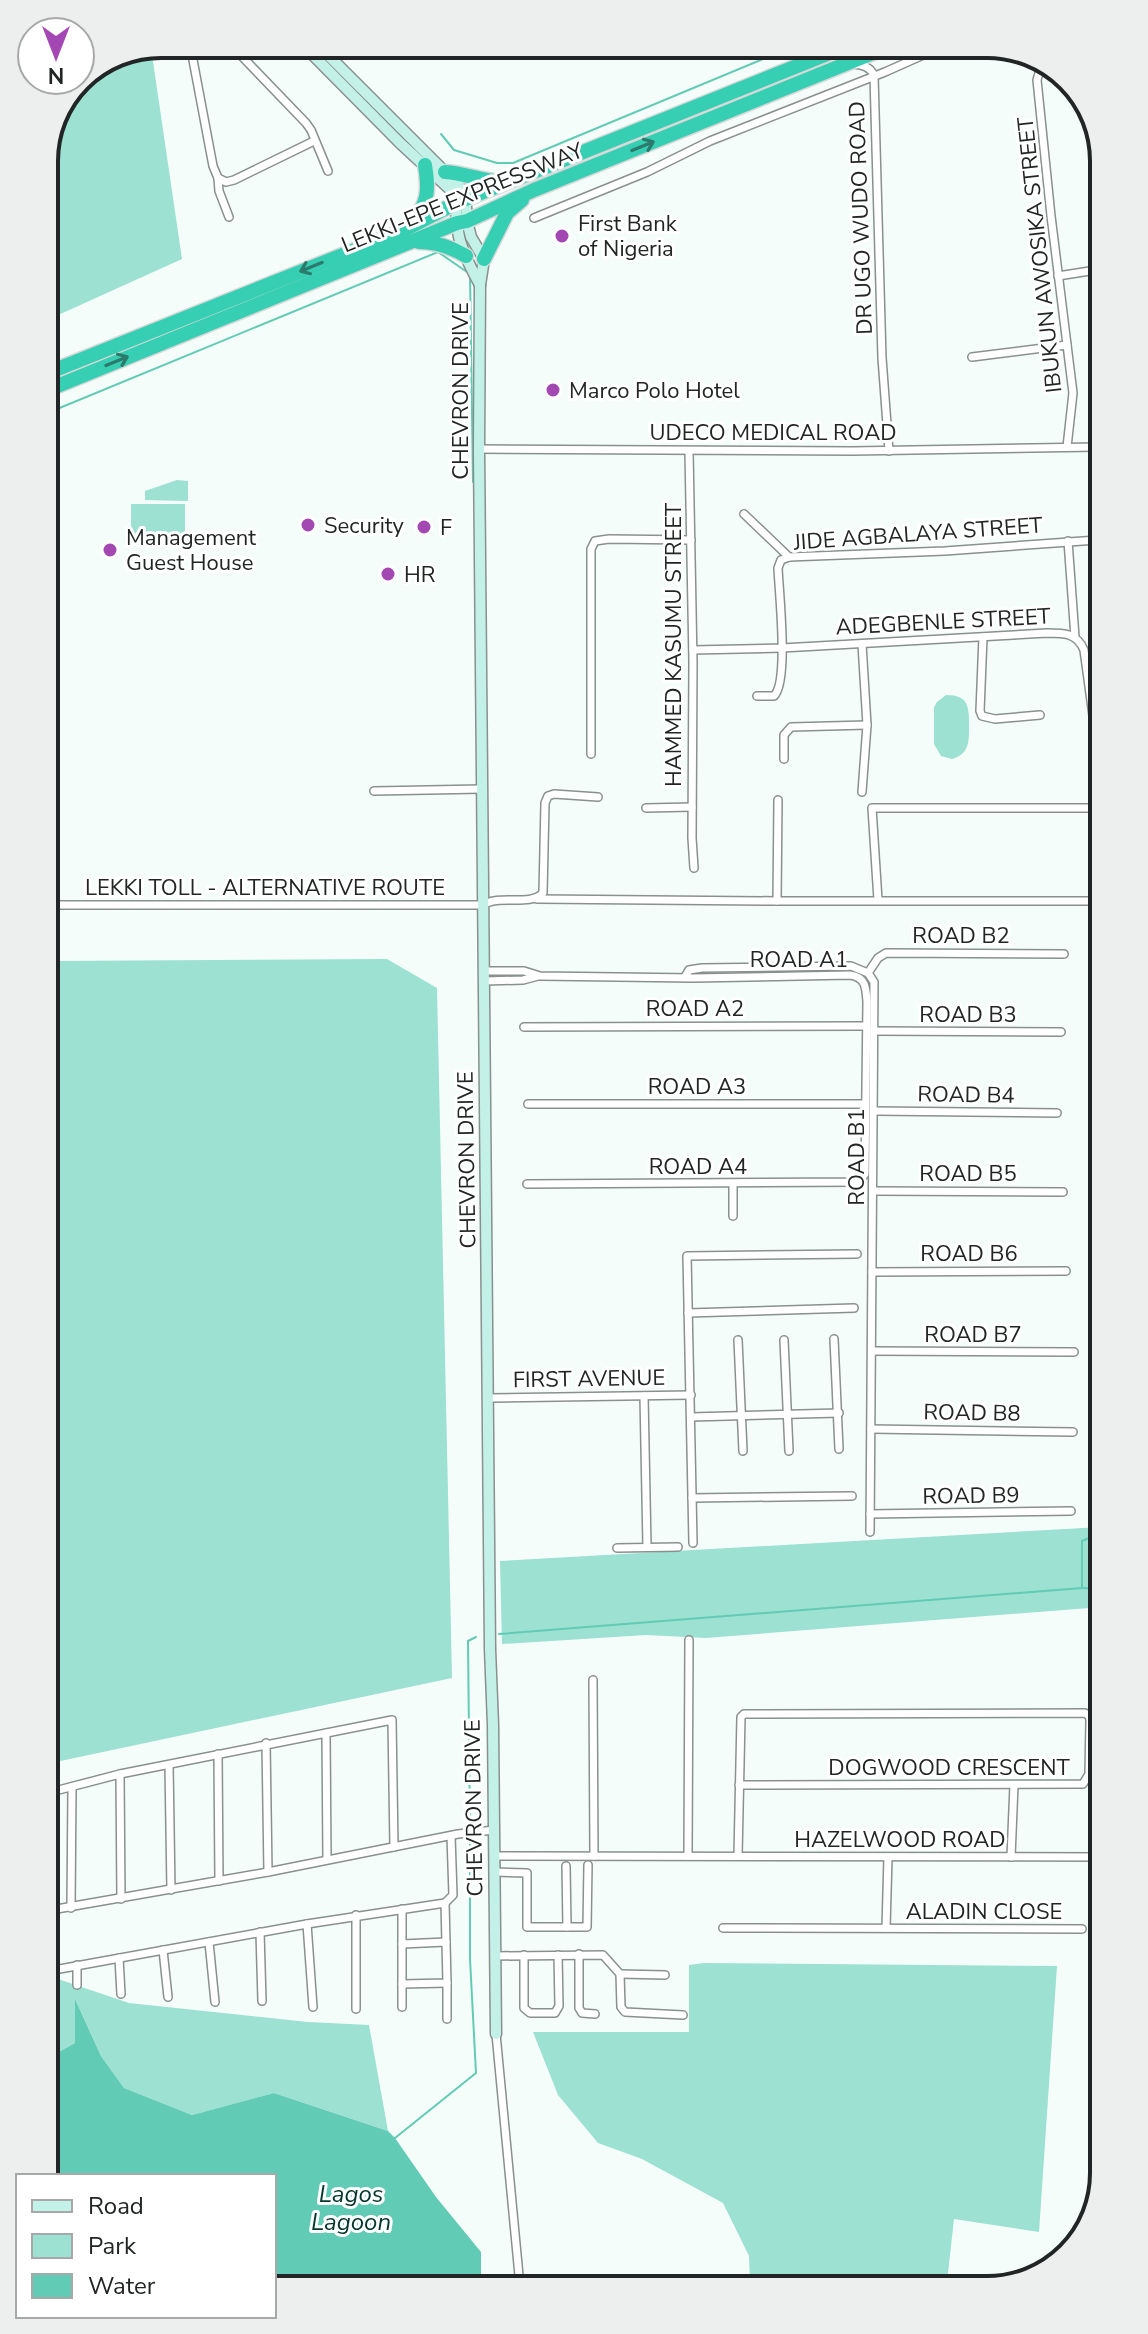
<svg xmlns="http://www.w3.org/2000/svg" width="1148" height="2334" viewBox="0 0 1148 2334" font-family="'Nunito Sans',sans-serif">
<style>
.green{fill:#9ce1d1}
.water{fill:#62cbb5}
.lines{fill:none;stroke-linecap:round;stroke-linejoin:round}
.stream{stroke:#62cbb5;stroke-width:2}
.street-casing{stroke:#89908e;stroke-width:10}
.secondary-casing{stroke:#89908e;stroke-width:13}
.highway-casing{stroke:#d7d8d8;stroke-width:17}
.street{stroke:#fff;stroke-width:7}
.secondary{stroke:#c3f1e8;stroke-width:10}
.highway{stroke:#36cfb4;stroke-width:14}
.oneway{stroke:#2c7a6c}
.poi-dot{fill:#a348b3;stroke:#fff;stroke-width:3}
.labels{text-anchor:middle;stroke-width:6;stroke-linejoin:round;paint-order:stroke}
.street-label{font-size:22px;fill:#222525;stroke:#fff}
.poi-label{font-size:22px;fill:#222525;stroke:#fff;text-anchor:start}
.water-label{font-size:24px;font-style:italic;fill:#03372e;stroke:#fff}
.rim{fill:none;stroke:#222525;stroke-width:4}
</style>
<rect width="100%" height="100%" fill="#f5fdfb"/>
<g class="green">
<path d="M151,48L182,259L45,321L44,154L80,77Z"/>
<path d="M177,480L188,481V501L145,500V491Z"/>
<path d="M131,504H185V540L131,539Z"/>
<path d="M194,532H223V546L194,547Z"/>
<path d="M946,695C969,695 969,707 969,727C969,742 969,754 952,759L941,756L934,744V707L937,702Z"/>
<path d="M387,959L437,988L452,1678L51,1763L48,961Z"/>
<path d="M1101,1527L1102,1607L706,1638L646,1635L502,1644L500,1561Z"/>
<path d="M704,1963L1057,1966L1039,2232L954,2219L947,2282L750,2284L749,2256L723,2203L642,2159L598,2143L558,2095L533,2032H689V1965Z"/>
<path d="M52,1977L129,2003L308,2022L369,2025L388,2131L274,2093L192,2115L124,2088L101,2056L76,2001L75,2043L55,2054L52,2047Z"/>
</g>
<path class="water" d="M75,1999L101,2056L124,2088L192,2115L274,2093L388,2131L395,2138L436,2197L481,2252V2287L274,2289V2176H53L52,2047L55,2054L75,2043Z"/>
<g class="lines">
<g class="stream">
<path d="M441,134L454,150L497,163H513L799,44"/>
<path d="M45,414L438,252L470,274L473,482"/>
<path d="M1099,918L1096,919L1099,1045"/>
<path d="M1083,1588L1102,1589"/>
<path d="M499,1634L1082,1588V1541L1101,1533"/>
<path d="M470,1831L468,1641L476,1637"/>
<path d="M395,2138L476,2073L470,1959V1837"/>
</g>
<g class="street-casing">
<g id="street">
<path d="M190,44L213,166L218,178L226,182L234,180L314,141"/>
<path d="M230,44L306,123L311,130L328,171"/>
<path d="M853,64C863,65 871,67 874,76L882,358L889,451"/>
<path d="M1047,64V67L1039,73L1037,80L1051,216L1073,393L1067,447"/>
<path d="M218,178L219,191L229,217"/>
<path d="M534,218L647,172L710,141L885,72L948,44"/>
<path d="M1058,276L1096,270"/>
<path d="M972,357L1067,345"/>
<path d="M479,449L853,451L1097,447"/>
<path d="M689,451L693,662L692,838L694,868"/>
<path d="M744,514L789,557"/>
<path d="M1068,541L1075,637"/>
<path d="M983,637L980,711L982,716L995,719L1040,715"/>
<path d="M862,644L867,725L862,792"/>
<path d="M693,650L782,648L1047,633C1064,633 1077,633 1084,650L1098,752"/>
<path d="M757,696H774C789,682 779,592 778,568L781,560L789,557L945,551L1097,540"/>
<path d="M591,754V549L595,541L609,539L691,540"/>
<path d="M784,759V735L791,727L867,725"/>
<path d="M374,791L482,789"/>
<path d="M646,808L692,807"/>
<path d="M537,899L777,901H1099"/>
<path d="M878,900L872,808H1098"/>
<path d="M777,901L778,800"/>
<path d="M47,905H483C500,894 529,907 543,893L545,803L548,796L554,794L598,797"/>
<path d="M484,971H524L540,976L693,978L850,975C866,977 866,988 867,1002L865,1174L859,1182L527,1184"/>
<path d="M868,973L878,958L886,953L1064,954"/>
<path d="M685,977L689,970L702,968L851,966L868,973L874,982L870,1532"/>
<path d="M484,981L523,980L538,976"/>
<path d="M524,1027L866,1026"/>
<path d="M874,1031L1061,1032"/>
<path d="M528,1104H865"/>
<path d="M874,1111L1057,1113"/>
<path d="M874,1191L1063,1192"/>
<path d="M733,1216V1184"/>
<path d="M872,1272L1066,1271"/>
<path d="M688,1313L854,1308"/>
<path d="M834,1339L839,1449"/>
<path d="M738,1340L743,1451"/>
<path d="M784,1340L789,1451"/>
<path d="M872,1351L1074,1352"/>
<path d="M644,1396L647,1547"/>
<path d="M488,1398L691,1395"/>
<path d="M691,1417L839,1413"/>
<path d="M871,1429L1073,1432"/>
<path d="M692,1498L852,1496"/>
<path d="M870,1514L1071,1511"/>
<path d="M693,1543L687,1256L857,1254"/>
<path d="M617,1548L678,1547"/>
<path d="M593,1680L594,1856"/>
<path d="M326,1733L327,1859"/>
<path d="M266,1743L268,1872"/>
<path d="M218,1754L219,1881"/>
<path d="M169,1765L171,1890"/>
<path d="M120,1774L121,1899"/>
<path d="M51,1792L120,1774L392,1720L394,1847"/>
<path d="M494,1856L1103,1857"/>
<path d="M688,1856L689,1640"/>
<path d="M738,1856L741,1717L744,1714L1085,1713L1089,1716L1090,1720L1089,1774L1083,1784L739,1785"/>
<path d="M1011,1857L1014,1785"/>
<path d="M566,1866L567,1927"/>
<path d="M494,1872L527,1873V1927H587L588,1865"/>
<path d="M71,1908L72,1787"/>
<path d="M402,1909V2007"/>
<path d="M51,1910L268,1872L458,1834L494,1830"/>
<path d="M356,1915V2009"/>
<path d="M307,1924L313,2007"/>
<path d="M723,1928L1082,1929"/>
<path d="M886,1928L888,1857"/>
<path d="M260,1932L262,2001"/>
<path d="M209,1942L215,2002"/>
<path d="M402,1944L446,1942"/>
<path d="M163,1950L168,1997"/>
<path d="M579,1954V2008L582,2013L595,2014"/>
<path d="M524,1955V2008L530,2013H555L559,2006L558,1955"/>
<path d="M495,1956L603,1955L620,1974L621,2007L625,2012L683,2015"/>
<path d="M119,1958L121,1994"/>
<path d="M77,1965V1985"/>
<path d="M54,1970L307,1924L445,1903L453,1895L451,1836"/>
<path d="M620,1974L665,1975"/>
<path d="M447,1983V2019"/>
<path d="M402,1984L447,1983L445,1903"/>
<path d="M496,2034L520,2286"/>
<path d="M1092,2212L1104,2097"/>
</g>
</g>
<g class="secondary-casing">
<g id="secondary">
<path d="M302,44L400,143L453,192C457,207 456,222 459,237C463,254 472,270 480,285"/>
<path d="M317,44L465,192L467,221L471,237L484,259L480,285L479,449L490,1649L493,1725L496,2034"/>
</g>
</g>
<g class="highway-casing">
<g id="highway">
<path d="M445,172C466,173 487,183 507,182"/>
<path d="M410,223C429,206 429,189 425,165"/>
<path d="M419,242C437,242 451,247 466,256"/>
<path d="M484,259L507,213L522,200"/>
<path d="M45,374L400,232L456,203L852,44"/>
<path d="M45,391L457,223L467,221L534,190L895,44"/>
</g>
</g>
<use href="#street" class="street"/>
<use href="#secondary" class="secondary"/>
<use href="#highway" class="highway"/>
</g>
<defs><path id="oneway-shaft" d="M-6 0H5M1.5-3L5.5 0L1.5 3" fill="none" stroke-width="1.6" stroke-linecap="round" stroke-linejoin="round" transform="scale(2)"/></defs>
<g class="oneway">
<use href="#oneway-shaft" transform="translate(643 146) rotate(-22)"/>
<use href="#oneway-shaft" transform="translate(311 267) rotate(158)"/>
<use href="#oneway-shaft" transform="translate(117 361) rotate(-22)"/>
</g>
<g class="poi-dot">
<circle cx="562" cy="236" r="8"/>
<circle cx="553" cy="390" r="8"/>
<circle cx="308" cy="525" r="8"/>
<circle cx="424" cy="527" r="8"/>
<circle cx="110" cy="550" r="8"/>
<circle cx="388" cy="574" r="8"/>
</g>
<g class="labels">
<g class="street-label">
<text transform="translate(462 197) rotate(-22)" y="8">LEKKI-EPE EXPRESSWAY</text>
<text transform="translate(860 218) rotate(-92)" y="8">DR UGO WUDO ROAD</text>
<text transform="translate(1039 255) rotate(-96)" y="8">IBUKUN AWOSIKA STREET</text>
<text transform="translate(460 391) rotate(-90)" y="8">CHEVRON DRIVE</text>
<text x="773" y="440">UDECO MEDICAL ROAD</text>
<text transform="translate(918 533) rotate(-4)" y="8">JIDE AGBALAYA STREET</text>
<text transform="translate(943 621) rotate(-3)" y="8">ADEGBENLE STREET</text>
<text transform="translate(673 645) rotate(-90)" y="8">HAMMED KASUMU STREET</text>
<text x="265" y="895">LEKKI TOLL - ALTERNATIVE ROUTE</text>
<text x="961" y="943">ROAD B2</text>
<text x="799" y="967">ROAD A1</text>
<text x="695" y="1016">ROAD A2</text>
<text x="968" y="1022">ROAD B3</text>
<text x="697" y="1094">ROAD A3</text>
<text transform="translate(966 1094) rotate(1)" y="8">ROAD B4</text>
<text transform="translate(856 1157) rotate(-90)" y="8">ROAD B1</text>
<text transform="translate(466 1160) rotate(-91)" y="8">CHEVRON DRIVE</text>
<text x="698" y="1174">ROAD A4</text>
<text x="968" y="1181">ROAD B5</text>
<text x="969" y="1261">ROAD B6</text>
<text x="973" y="1342">ROAD B7</text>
<text transform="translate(589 1378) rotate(-1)" y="8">FIRST AVENUE</text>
<text transform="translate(972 1412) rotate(1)" y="8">ROAD B8</text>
<text transform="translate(971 1495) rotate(-1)" y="8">ROAD B9</text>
<text x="949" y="1775">DOGWOOD CRESCENT</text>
<text transform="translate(473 1808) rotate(-91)" y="8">CHEVRON DRIVE</text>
<text x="900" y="1847">HAZELWOOD ROAD</text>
<text x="984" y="1919">ALADIN CLOSE</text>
</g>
<g class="poi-label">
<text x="578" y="231">First Bank<tspan x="578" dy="25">of Nigeria</tspan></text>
<text x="569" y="398">Marco Polo Hotel</text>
<text x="324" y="533">Security</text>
<text x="440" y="535">F</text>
<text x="126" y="545">Management<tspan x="126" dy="25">Guest House</tspan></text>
<text x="404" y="582">HR</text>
</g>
<g class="water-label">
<text x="351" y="2202">Lagos<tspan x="351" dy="28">Lagoon</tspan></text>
</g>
</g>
<path d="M0 0H1148V2334H0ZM161 58H987A103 103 0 0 1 1090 161V2173A103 103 0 0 1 987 2276H161A103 103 0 0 1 58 2173V161A103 103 0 0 1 161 58Z" fill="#edeeee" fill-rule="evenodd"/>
<path class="rim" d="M161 58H987A103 103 0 0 1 1090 161V2173A103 103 0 0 1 987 2276H161A103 103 0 0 1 58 2173V161A103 103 0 0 1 161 58Z"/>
<rect x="16" y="2174" width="260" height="144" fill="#ffffff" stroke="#a7a8a8" stroke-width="2"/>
<rect x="32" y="2200" width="40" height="12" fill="#c3f1e8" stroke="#a7a8a8" stroke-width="2"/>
<text x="88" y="2214" font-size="24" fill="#222525">Road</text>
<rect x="32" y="2234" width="40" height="24" fill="#9ce1d1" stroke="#a7a8a8" stroke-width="2"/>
<text x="88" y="2254" font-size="24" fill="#222525">Park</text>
<rect x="32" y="2274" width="40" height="24" fill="#62cbb5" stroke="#a7a8a8" stroke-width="2"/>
<text x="88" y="2294" font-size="24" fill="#222525">Water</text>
<g transform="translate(56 56) rotate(180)"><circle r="38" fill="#ffffff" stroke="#a7a8a8" stroke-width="2"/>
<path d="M0-6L14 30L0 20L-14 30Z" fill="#a348b3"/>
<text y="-12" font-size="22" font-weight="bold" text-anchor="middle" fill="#222525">N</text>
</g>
</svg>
